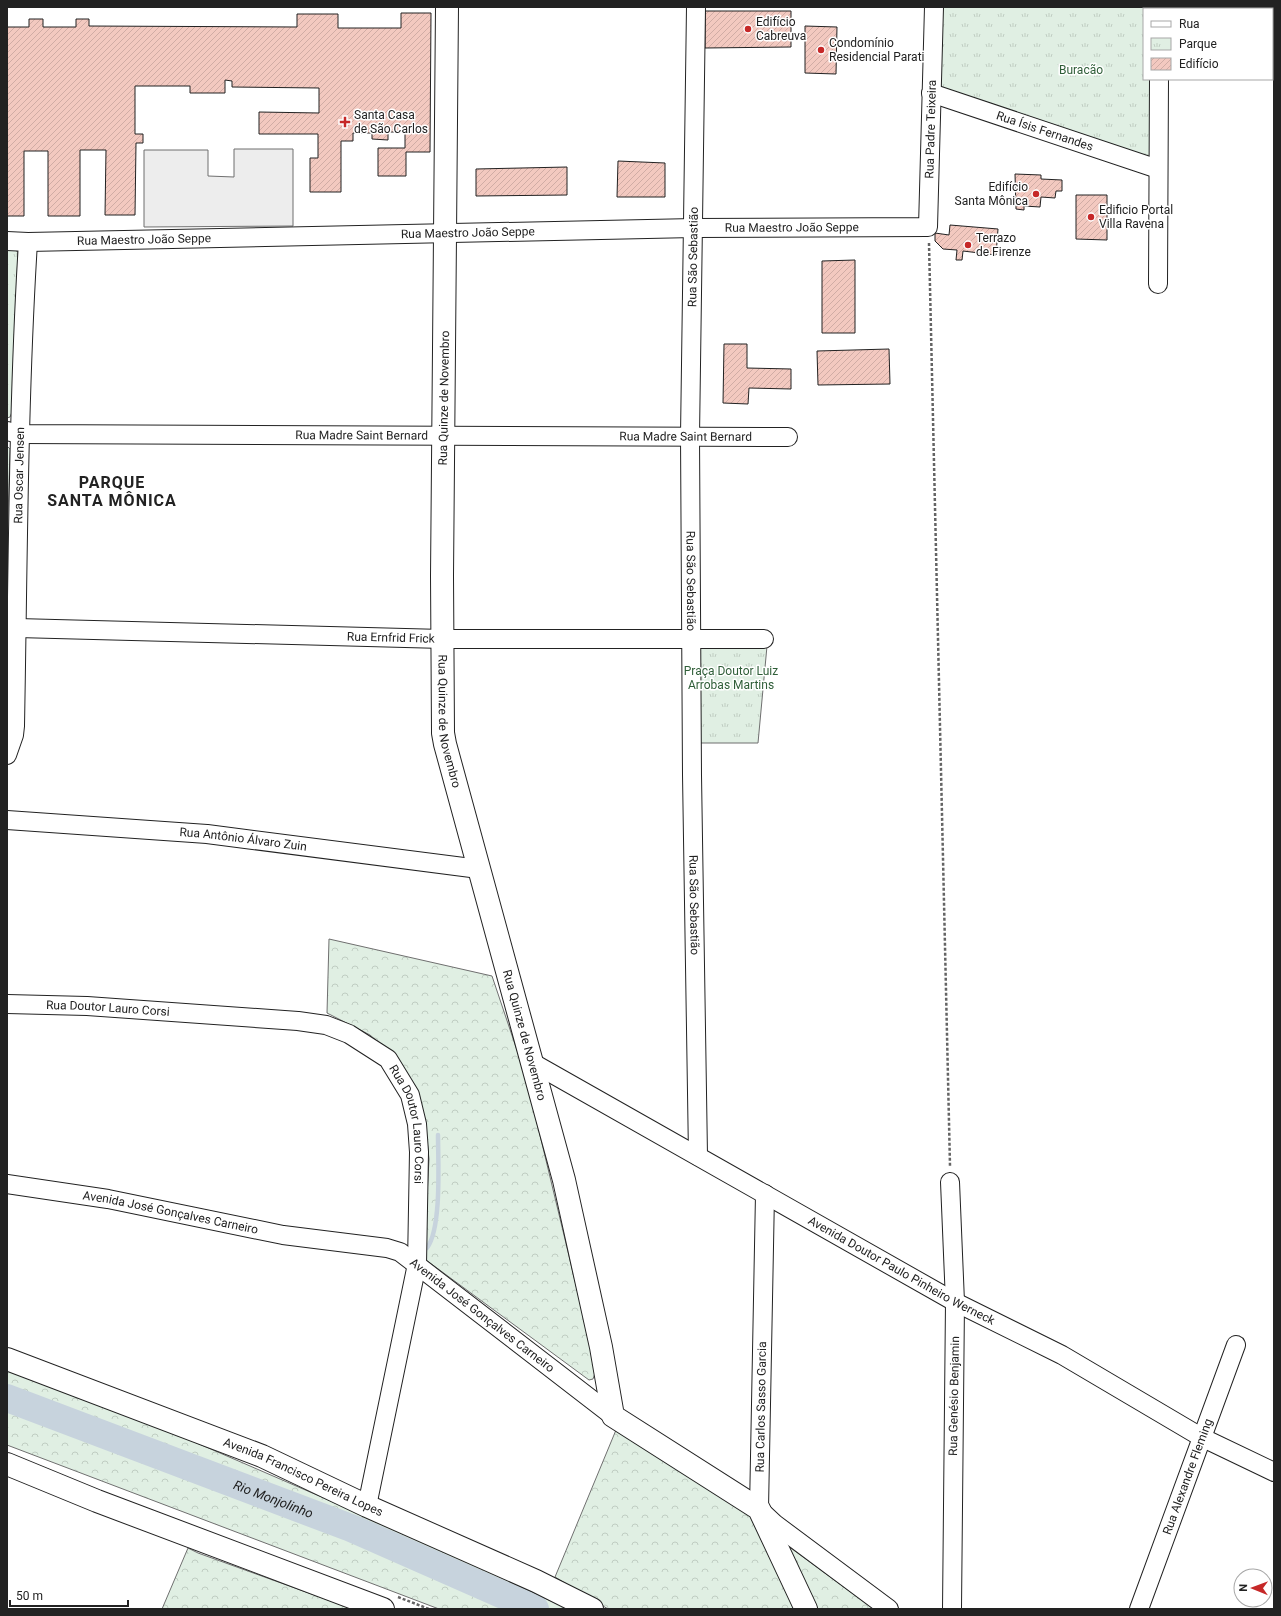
<svg xmlns="http://www.w3.org/2000/svg" width="1281" height="1616" viewBox="0 0 1281 1616" font-family="Roboto,sans-serif">
<style>
.forest{fill:url(#forest-crowns);stroke:#6f6f6f}
.park{fill:url(#park-tufts);stroke:#6f6f6f}
.parking{fill:#ededed;stroke:#6f6f6f}
.lines{fill:none;stroke-linecap:round;stroke-linejoin:round}
.stream{stroke:#c7d3dd;stroke-width:4.5}
.river{stroke:#c7d3dd;stroke-width:28}
.building{fill:url(#building-hatch);stroke:#222}
.minor-casing{stroke:#222;stroke-width:20}
.major-casing{stroke:#222;stroke-width:24}
.path{stroke:#646464;stroke-width:2.5;stroke-dasharray:3 2;stroke-linecap:butt}
.minor{stroke:#fff;stroke-width:18}
.major{stroke:#fff;stroke-width:22}
.poi-dot{fill:#c62828;stroke:#fff;stroke-width:1.5}
.labels{text-anchor:middle;stroke-width:3;stroke-linejoin:round;paint-order:stroke}
.poi-label{font-size:12px;fill:#222;stroke:#fff;text-anchor:start}
.park-label{font-size:12px;fill:#2f5e38;stroke:#fff}
.street-label{font-size:12px;fill:#222;stroke:#fff}
.water-label{font-size:13px;font-style:italic;fill:#222;stroke:#fff}
.district-label{font-size:16px;font-weight:bold;letter-spacing:1px;fill:#222;stroke:#fff}
</style>
<defs>
<pattern id="forest-crowns" width="20" height="18" patternUnits="userSpaceOnUse"><rect width="20" height="18" fill="#e0efe3"/><path d="M2 6a3 3 0 1 1 6 0M12 15a3 3 0 1 1 6 0" fill="none" stroke="#c0cdc2"/></pattern>
<pattern id="park-tufts" width="24" height="20" patternUnits="userSpaceOnUse"><rect width="24" height="20" fill="#e0efe3"/><path d="M3 7l-1-3M5 7V3M7 7l1-3M15 17l-1-3M17 17v-4M19 17l1-3" fill="none" stroke="#c0cdc2"/></pattern>
<pattern id="building-hatch" width="6" height="6" patternUnits="userSpaceOnUse"><rect width="6" height="6" fill="#f3c9c0"/><path d="M-1 1l2-2M0 6l6-6M5 7l2-2" fill="none" stroke="#d0aca5"/></pattern>
</defs>
<rect width="100%" height="100%" fill="#fff"/>
<g class="forest">
<path d="M329,939L492,976L526,1077L594,1360L595,1373L593,1379L589,1380L426,1260L421,1247L426,1215L429,1159L425,1121L392,1054L370,1035L327,1013Z"/>
<path d="M7,1370L190,1440L430,1544L568,1609H439L7,1445Z"/>
<path d="M616,1430L749,1514L797,1609H608L555,1577Z"/>
<path d="M788,1546L874,1609H812Z"/>
<path d="M188,1548L198,1553L353,1609H162Z"/>
</g>
<g class="park">
<path d="M938,7H1152V9H1144V79H1152L1153,159L936,88Z"/>
<path d="M7,245L18,252L12,412L10,417L7,418Z"/>
<path d="M7,446L10,449L7,552Z"/>
<path d="M702,646H767L758,743H697L699,650Z"/>
</g>
<path class="parking" d="M234,149H293V226L144,227V150H208V176L234,177Z"/>
<g class="lines">
<path class="stream" d="M427,1248C442,1228 438,1160 438,1135"/>
<path class="river" id="s1" d="M7,1398L351,1528L535,1609"/>
</g>
<g class="building">
<path d="M705,11H791V47L705,48Z"/>
<path d="M401,13H431L430,152H406V176H378V148H405V132H388V140L372,139V133H353V141H341V192H310V158H318V134H259V112L319,113V88L232,87V81L225,80V93H190V86H135V134H143V143H136L135,215H105L106,150H80V216H48V151H24V216H7V27H29V19H43V27H76V19H89V26L297,27V14H338V28H401Z"/>
<path d="M805,26L837,27L836,74L805,73Z"/>
<path d="M618,161L665,163V197H617Z"/>
<path d="M567,167V195L476,196V169Z"/>
<path d="M1015,174L1041,175V179L1062,180V191H1056L1055,198L1041,197L1040,207L1024,206V210L1016,209Z"/>
<path d="M1076,195H1107V240L1076,239Z"/>
<path d="M950,225L998,229L996,255L963,251L962,260H956L957,250L943,249L935,241V233L949,235Z"/>
<path d="M855,260V333H822V261Z"/>
<path d="M724,344H747V368L791,369V389L749,388L748,404L723,403Z"/>
<path d="M889,349L890,384L818,385L817,351Z"/>
</g>
<g class="lines">
<g class="minor-casing">
<g id="minor">
<path id="s2" d="M696,7L690,436L692,775L698,1156"/>
<path d="M1159,9V7"/>
<path id="s3" d="M931,93L1158,169"/>
<path id="s4" d="M7,241L28,242L694,228L928,227L934,7"/>
<path d="M1158,284L1159,79"/>
<path id="s5" d="M7,431L19,434L788,437"/>
<path id="s6" d="M17,628L443,639H764"/>
<path id="s7" d="M7,755L14,735L15,726C18,564 18,403 28,242"/>
<path id="s8" d="M7,820L207,834L479,869"/>
<path id="s9" d="M7,1004L87,1006L298,1021L326,1025L349,1034L388,1059L410,1095L417,1124L419,1152L417,1264L367,1506"/>
<path id="s10" d="M533,1063L955,1302L1062,1355L1201,1437L1274,1472"/>
<path d="M950,1182L955,1302L952,1609"/>
<path id="s11" d="M7,1184L108,1199L283,1235L387,1248L400,1252L613,1416"/>
<path d="M765,1194L759,1509L775,1524L889,1609"/>
<path id="s12" d="M1139,1609L1236,1345"/>
</g>
</g>
<g class="major-casing">
<g id="major">
<path id="s13" d="M447,7L442,576L443,733L445,744L564,1180L601,1347L613,1416L759,1509L806,1609"/>
<path id="s14" d="M7,1359L262,1456L367,1506L536,1581L592,1609"/>
<path d="M7,1464L97,1501L383,1609"/>
</g>
</g>
<g class="path">
<path d="M929,243L950,1166"/>
<path d="M398,1597L429,1609"/>
</g>
<use href="#minor" class="minor"/>
<use href="#major" class="major"/>
</g>
<g class="poi-dot">
<circle cx="748" cy="29" r="4"/>
<circle cx="821" cy="50" r="4"/>
<path d="M343 116h4v4h4v4h-4v4h-4v-4h-4v-4h4z"/>
<circle cx="1036" cy="194" r="4"/>
<circle cx="1091" cy="217" r="4"/>
<circle cx="968" cy="245" r="4"/>
</g>
<g class="labels">
<g class="poi-label">
<text x="756" y="26">Edifício<tspan x="756" dy="14">Cabreuva</tspan></text>
<text x="829" y="47">Condomínio<tspan x="829" dy="14">Residencial Parati</tspan></text>
<text x="354" y="119">Santa Casa<tspan x="354" dy="14">de São Carlos</tspan></text>
<text x="1028" y="191" text-anchor="end">Edifício<tspan x="1028" dy="14">Santa Mônica</tspan></text>
<text x="1099" y="214">Edificio Portal<tspan x="1099" dy="14">Villa Ravena</tspan></text>
<text x="976" y="242">Terrazo<tspan x="976" dy="14">de Firenze</tspan></text>
</g>
<g class="park-label">
<text x="1081" y="74">Buracão</text>
<text x="731" y="675">Praça Doutor Luiz<tspan x="731" dy="14">Arrobas Martins</tspan></text>
</g>
<g class="street-label">
<text dy="4" stroke="none"><textPath href="#s4" startOffset="1019">Rua Padre Teixeira</textPath></text>
<text dy="4" stroke="none"><textPath href="#s3" startOffset="120">Rua Ísis Fernandes</textPath></text>
<text dy="4" stroke="none"><textPath href="#s4" startOffset="785">Rua Maestro João Seppe</textPath></text>
<text dy="4" stroke="none"><textPath href="#s4" startOffset="461">Rua Maestro João Seppe</textPath></text>
<text dy="4" stroke="none"><textPath href="#s4" startOffset="137">Rua Maestro João Seppe</textPath></text>
<text transform="translate(693 257) rotate(-89)" y="4">Rua São Sebastião</text>
<text transform="translate(444 398) rotate(-89)" y="4">Rua Quinze de Novembro</text>
<text dy="4" stroke="none"><textPath href="#s5" startOffset="355">Rua Madre Saint Bernard</textPath></text>
<text dy="4" stroke="none"><textPath href="#s5" startOffset="679">Rua Madre Saint Bernard</textPath></text>
<text dy="4" stroke="none"><textPath href="#s7" startOffset="281">Rua Oscar Jensen</textPath></text>
<text dy="4" stroke="none"><textPath href="#s2" startOffset="574">Rua São Sebastião</textPath></text>
<text dy="4" stroke="none"><textPath href="#s6" startOffset="374">Rua Ernfrid Frick</textPath></text>
<text dy="4" stroke="none"><textPath href="#s13" startOffset="715">Rua Quinze de Novembro</textPath></text>
<text dy="4" stroke="none"><textPath href="#s8" startOffset="237">Rua Antônio Álvaro Zuin</textPath></text>
<text dy="4" stroke="none"><textPath href="#s2" startOffset="898">Rua São Sebastião</textPath></text>
<text dy="4" stroke="none"><textPath href="#s9" startOffset="101">Rua Doutor Lauro Corsi</textPath></text>
<text dy="4" stroke="none"><textPath href="#s13" startOffset="1039">Rua Quinze de Novembro</textPath></text>
<text dy="4" stroke="none"><textPath href="#s9" startOffset="461">Rua Doutor Lauro Corsi</textPath></text>
<text dy="4" stroke="none"><textPath href="#s11" startOffset="166">Avenida José Gonçalves Carneiro</textPath></text>
<text dy="4" stroke="none"><textPath href="#s10" startOffset="423">Avenida Doutor Paulo Pinheiro Werneck</textPath></text>
<text dy="4" stroke="none"><textPath href="#s11" startOffset="503">Avenida José Gonçalves Carneiro</textPath></text>
<text transform="translate(954 1396) rotate(-89)" y="4">Rua Genésio Benjamin</text>
<text transform="translate(761 1407) rotate(-89)" y="4">Rua Carlos Sasso Garcia</text>
<text dy="4" stroke="none"><textPath href="#s14" startOffset="319">Avenida Francisco Pereira Lopes</textPath></text>
<text dy="4" stroke="none"><textPath href="#s12" startOffset="141">Rua Alexandre Fleming</textPath></text>
</g>
<g class="water-label">
<text dy="5" stroke="none"><textPath href="#s1" startOffset="285">Rio Monjolinho</textPath></text>
</g>
<g class="district-label">
<text x="112" y="488">PARQUE<tspan x="112" dy="18">SANTA MÔNICA</tspan></text>
</g>
</g>
<rect width="1281" height="1616" fill="none" stroke="#222222" stroke-width="16"/>
<rect x="1143" y="8" width="130" height="72" fill="#ffffff" stroke="#a7a7a7"/>
<rect x="1151" y="21" width="20" height="6" fill="#ffffff" stroke="#a7a7a7"/>
<text x="1179" y="28" font-size="12" fill="#222222">Rua</text>
<rect x="1151" y="38" width="20" height="12" fill="url(#park-tufts)" stroke="#a7a7a7"/>
<text x="1179" y="48" font-size="12" fill="#222222">Parque</text>
<rect x="1151" y="58" width="20" height="12" fill="url(#building-hatch)" stroke="#a7a7a7"/>
<text x="1179" y="68" font-size="12" fill="#222222">Edifício</text>
<g transform="translate(1253 1588) rotate(271)"><circle r="19" fill="#ffffff" stroke="#a7a7a7"/>
<path d="M0-3L7 15L0 10L-7 15Z" fill="#c62828"/>
<text y="-6" font-size="11" font-weight="bold" text-anchor="middle" fill="#222222">N</text>
</g>
<path d="M10 1600v6h118v-6" fill="none" stroke="#222222" stroke-width="2"/>
<text x="16" y="1600" font-size="12" fill="#222222" stroke="#ffffff" stroke-width="3" paint-order="stroke">50 m</text>
</svg>
